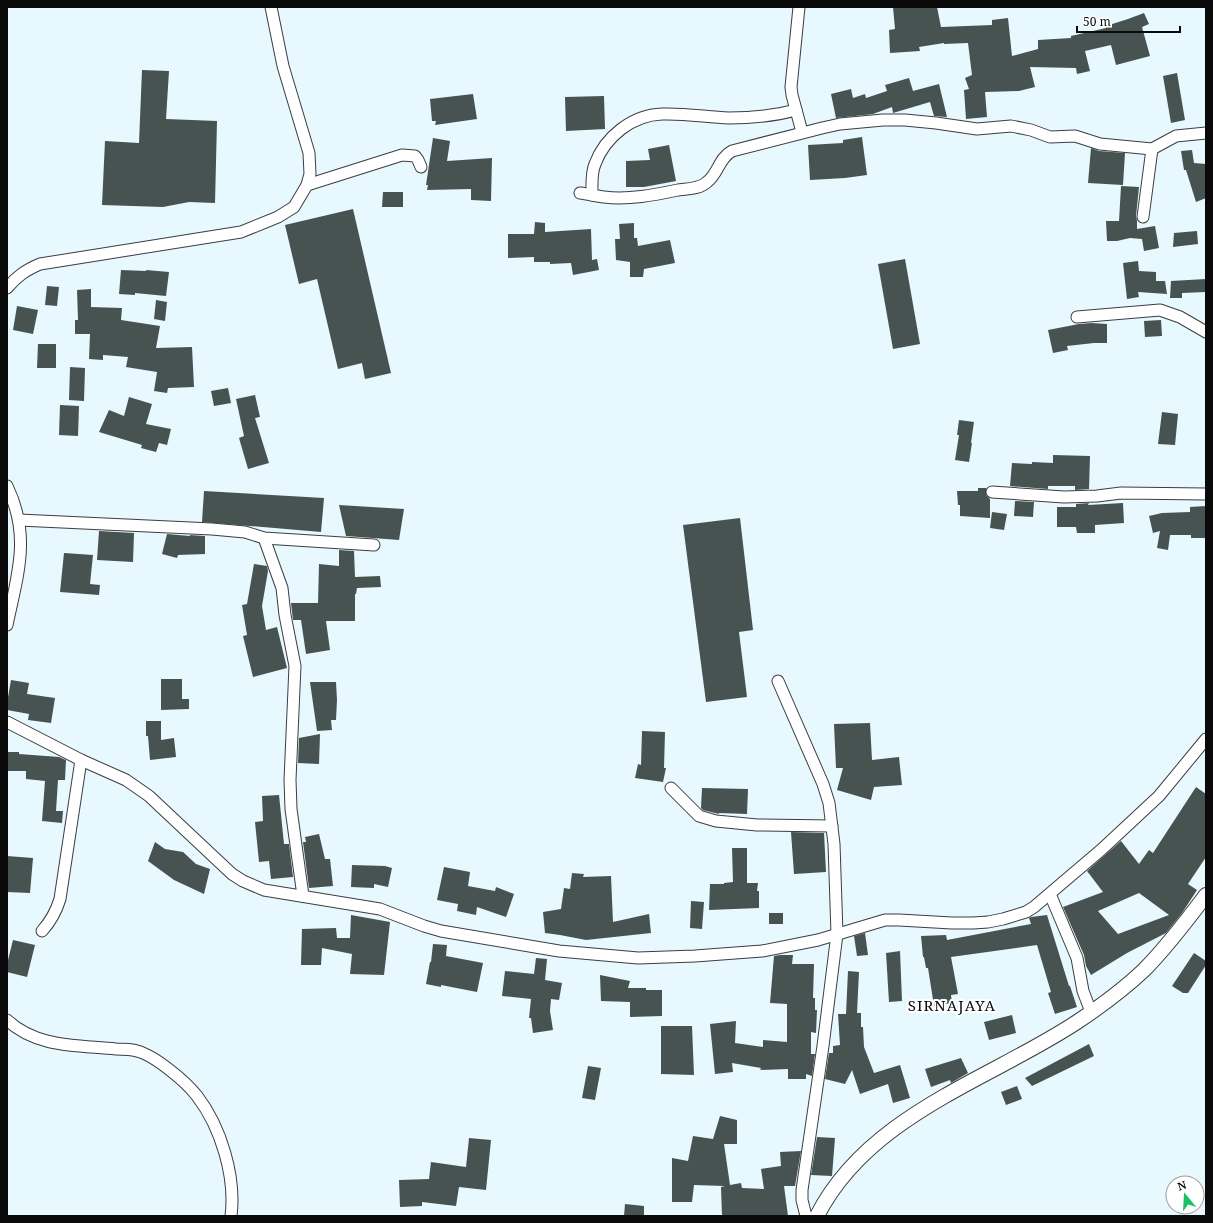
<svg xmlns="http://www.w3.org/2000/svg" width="1213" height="1223" viewBox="0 0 1213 1223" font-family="'Noto Serif',serif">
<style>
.building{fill:#465351;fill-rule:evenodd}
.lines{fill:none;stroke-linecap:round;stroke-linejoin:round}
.minor-casing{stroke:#3d3d3d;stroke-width:13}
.tertiary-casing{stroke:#3d3d3d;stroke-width:16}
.minor{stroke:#fff;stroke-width:11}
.tertiary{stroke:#fff;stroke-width:14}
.labels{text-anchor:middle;stroke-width:4;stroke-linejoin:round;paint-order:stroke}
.quarter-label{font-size:15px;letter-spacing:1px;fill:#0a0a0a;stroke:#fff}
</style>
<rect width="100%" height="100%" fill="#e7f8ff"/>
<g class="building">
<path d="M893,7H937L941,27L992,25V20L1008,18L1012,56L1038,49V40L1071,38V36L1106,28V26L1128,19L1144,13L1149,24L1142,27L1150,56L1116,65L1111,45L1085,51L1090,71L1077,74L1076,68L1030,67L1035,87L1019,91L985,92L987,117L966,119L964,90L969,89L965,78L972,75L968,43L944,44V43L919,47L920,51L890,53L889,30L895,29Z"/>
<path d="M142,70L169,71L166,119L217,121L215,203L189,202L163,207L102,205L105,141L139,143Z"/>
<path d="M1177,73L1185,120L1171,123L1163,76Z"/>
<path d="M909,78L913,91L939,84L947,117L934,116L930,102L893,113L892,107L873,114L836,118L831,94L851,89L853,98L865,94L866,98L887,91L885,85Z"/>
<path d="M473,94L477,119L435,125L436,121H432L430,99Z"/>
<path d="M604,96L605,129L566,131L565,97Z"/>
<path d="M862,137L867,175L845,178L810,180L808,145L843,143V140Z"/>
<path d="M433,138L450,141L447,161L492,158L491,201L471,200V189L427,190L428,185H426Z"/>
<path d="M669,145L676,181L644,187H626V161L650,160L648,149Z"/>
<path d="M1091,148L1099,151L1125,153L1123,185L1088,183Z"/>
<path d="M1192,150L1194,163L1206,164V198L1196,202L1186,170H1184L1181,151Z"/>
<path d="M1121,186L1139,187L1136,216L1137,221V229L1155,226L1159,248L1144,251L1142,239L1130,238L1117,241H1107L1106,221H1119Z"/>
<path d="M383,192H403V207H382Z"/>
<path d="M353,209L391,373L365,379L362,363L338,369L317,279L299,284L285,225Z"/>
<path d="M535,222L545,223V232L591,229L592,260L597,259L599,270L573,275L571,263L550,264V262H534V257L508,258V234H534Z"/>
<path d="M634,223V238H637L638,246L670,240L675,263L644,269L643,277H630V262L616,260L615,239H620L619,224Z"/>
<path d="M1197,231L1198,244L1173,247L1174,233Z"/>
<path d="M905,259L920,344L893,349L878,264Z"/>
<path d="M1138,261L1139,271L1156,272V281H1165L1167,294L1138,292L1139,297L1127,299L1123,263Z"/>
<path d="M121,270L146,271V270L169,272L166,296L135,293V295L119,294Z"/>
<path d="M1206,279V292L1182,293V298H1170L1171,281Z"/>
<path d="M47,286L59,287L57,306L45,305Z"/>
<path d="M91,289V307L122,308L121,320L160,326L156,348L192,347L194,387L168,388L167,393L154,391L157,372L126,367L128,357L103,355V360L89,359L90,334H75V320H78L77,290Z"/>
<path d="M156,300L167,302L165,321L154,319Z"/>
<path d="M17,306L38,310L33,334L13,330Z"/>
<path d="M1161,320L1162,336L1145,337L1144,321Z"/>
<path d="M1092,323L1107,324V343H1094L1067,346L1068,350L1053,353L1048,330L1079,324Z"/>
<path d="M38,344H56V368H37Z"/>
<path d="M70,367L85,368L84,401L69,400Z"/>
<path d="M228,388L231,403L214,406L211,391Z"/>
<path d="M255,395L260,417L255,418L269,463L248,469L239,438L244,436L236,399Z"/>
<path d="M129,397L152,404L146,424L171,429L167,445L159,443L156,452L141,448L142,445L99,432L109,410L124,416Z"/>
<path d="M60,405L79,406L78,436L59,435Z"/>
<path d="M1162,412L1178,414L1175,445L1158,444Z"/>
<path d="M959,420L974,422L971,443H972L969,462L955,460L959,435H957Z"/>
<path d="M1053,455L1090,456L1089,489L1075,490V486H1048V489L1010,486L1012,463L1032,464V462L1053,463Z"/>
<path d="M978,488H986V495L990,499V518L960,516V505H958L957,491H978Z"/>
<path d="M204,491L324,498L321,532L202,522Z"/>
<path d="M1015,501L1034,502L1033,517L1014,516Z"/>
<path d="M1089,503L1088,505L1123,503L1124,523L1095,525V533H1077L1076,527H1057V507H1076V504Z"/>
<path d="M339,505L404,509L399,540L346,536Z"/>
<path d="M1206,506V538H1191V535H1170L1168,550L1157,548L1160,531L1153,533L1149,516L1162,513L1190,512V507Z"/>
<path d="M992,512L1007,514L1004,530L990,528Z"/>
<path d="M740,518L753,630L739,632L747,697L706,702L683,525Z"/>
<path d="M99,531L134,533L133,562L97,560Z"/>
<path d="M167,534L190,536V535L205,536V554L178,555L177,558L162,554Z"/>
<path d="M339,550L354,551L355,577L380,576L381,587L357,588L356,594H355V621H326L330,650L306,654L301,620H293L291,603H318L319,564L339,566Z"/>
<path d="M64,553L93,555L90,584L100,585L99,595L60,592Z"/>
<path d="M254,564L267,566L268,571L262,606L266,630L277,627L287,668L253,677L243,636L247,635L242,605L247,604Z"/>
<path d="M161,679H182V699H189V709L161,710Z"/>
<path d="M11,680L29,683L27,694L55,698L51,723L28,720L29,714L7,710V703Z"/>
<path d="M310,682H336L337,700L336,720H331L332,730L317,731Z"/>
<path d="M146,721H161V740L174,738L176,757L150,760L148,736H146Z"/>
<path d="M870,723L872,760L899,757L902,785L874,787L871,800L837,790L843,768H836L834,724Z"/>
<path d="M642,731L665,732L664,768H666L663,782L635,778L638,764L641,765Z"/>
<path d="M320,734L319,764L298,763L299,738Z"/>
<path d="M7,752H19V754L59,757L66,760L65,780H58L56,811H63L62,823L42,821L45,781L26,779V771H7Z"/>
<path d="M1196,787L1206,794V857L1188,884L1197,890L1182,913L1166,933L1127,953L1091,975L1086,966L1084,955L1063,907L1103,892L1087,871L1121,841L1139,864L1149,850L1153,853ZM1139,893L1169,915L1118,934L1098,911Z"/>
<path d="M702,788L748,789L747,814L719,813V814L703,810L701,808Z"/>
<path d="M279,795L284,844H289L293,877L271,879L269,861L259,862L255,822L263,821L262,796Z"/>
<path d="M791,832L824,833L826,872L794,874Z"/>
<path d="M319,834L325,859H330L333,886L309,888L303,842H306L305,837Z"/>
<path d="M155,842L165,849L183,852L196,864L210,869L204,894L174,880L148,861Z"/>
<path d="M732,848H747V883H758L757,891H759V908L709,910L710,884H724V883L733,882Z"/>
<path d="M7,856L33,858L30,893L7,892Z"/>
<path d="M352,865L385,866L392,868L388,887L374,884V888L351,887Z"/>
<path d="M444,867L470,872L468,886L495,891L496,887L514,894L506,917L477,907L476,915L457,911L458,904L437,900Z"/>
<path d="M572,873L584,874L583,877L611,876L613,922L649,914L651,933L586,940L560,935L545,933L543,912L561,909L564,888L570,889Z"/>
<path d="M691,901L704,902L702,929L690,928Z"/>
<rect x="769" y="913" width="14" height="11"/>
<path d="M351,915L390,922L384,975L350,974L352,954L322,948L321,965H301L302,929L336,928L337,938H350Z"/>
<path d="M1047,915L1069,986H1070L1077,1007L1055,1014L1048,993L1051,992L1037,945L951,957L958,994L951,995L952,1003L934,1006L928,968H926L924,957H923L921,936L946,935L947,940L1031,924L1029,918L1031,917Z"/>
<path d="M865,933L868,955L857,956L854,936Z"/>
<path d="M13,940L35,945L27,977L7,972V964Z"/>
<path d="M433,944L447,945L446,956L483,963L477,992L441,985V987L426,984L430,962H431Z"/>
<path d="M900,951L902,1001L889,1002L886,953Z"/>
<path d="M1194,953L1206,961V965L1188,993H1183L1172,986Z"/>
<path d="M780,955H793L792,964H814L813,998H815V1010H817L816,1033L811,1032V1054H815L812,1076L806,1074V1079H788V1069L760,1070L761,1068L732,1063L733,1072L715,1074L710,1024L736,1021L735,1043L763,1047V1040L787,1042V1004L770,1003L774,956Z"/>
<path d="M536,958L547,959L545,980L562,983L559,1000L551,999L550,1011L553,1030L533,1033L531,1018H529L531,999L502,996L505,971L534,974Z"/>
<path d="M848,971L859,972L857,1013H861V1027H863L864,1047L874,1073L900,1065L910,1098L893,1103L888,1084L860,1094L852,1070L845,1084L825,1079L829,1053H833V1046L840,1045L838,1014H846Z"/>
<path d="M600,975L630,981L628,988H646V990H662V1016L630,1017V1002L601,1001Z"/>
<path d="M1012,1015L1016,1033L989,1040L984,1022Z"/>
<path d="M661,1026H692L694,1075L661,1074Z"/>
<path d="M1089,1044L1094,1056L1032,1086L1025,1078Z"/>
<path d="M961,1058L968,1073L951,1083L950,1080L931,1087L925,1069Z"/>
<path d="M588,1066L601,1068L595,1100L582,1098Z"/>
<path d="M1017,1086L1022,1099L1006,1105L1001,1092Z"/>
<path d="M720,1116L737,1120V1144H724L730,1185L741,1183L742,1188L764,1189L761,1169L781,1166L780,1152L801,1151L795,1186H784L788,1216H722L721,1187L725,1186L694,1185L692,1202H672V1158L688,1161L693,1136L713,1139Z"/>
<path d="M817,1137L835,1138L832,1176L811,1175Z"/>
<path d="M469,1138L491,1140L486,1190L459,1187L456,1206L422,1202V1206L400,1207L399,1180L429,1179L431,1162L466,1167Z"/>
<path d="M625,1204L644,1206V1216H624Z"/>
</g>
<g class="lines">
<g class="minor-casing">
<g id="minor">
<path d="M799,7L791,87L792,95L802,132"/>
<path d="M307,185L402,155L415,156L418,160L421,167"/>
<path d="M580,193C588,194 596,196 604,197C629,200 654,195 678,190C687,189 700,189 707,182C718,174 719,158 732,151L822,128L840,124L883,120H905L936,123L977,129L1011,126L1031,130L1050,137L1075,136L1100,144L1152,149L1176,136L1206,133"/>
<path d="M592,195C592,185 591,173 595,164C605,137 632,115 662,114C684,113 706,117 729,118C752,118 774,116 796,110"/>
<path d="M1143,217L1152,149"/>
<path d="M7,288C17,276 26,270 40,264L241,232L278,217L294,207L307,185L310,174L309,153L283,66L271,7"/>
<path d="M1077,317L1160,310L1180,317L1206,332"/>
<path d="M7,486C31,536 18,573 7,625"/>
<path d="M992,492L1064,497L1097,496L1121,493L1206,494"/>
<path d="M19,520L212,529L245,532L264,538L374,545"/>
<path d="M264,538L282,588L285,615L295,666L290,780L291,809L303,896"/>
<path d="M778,681L823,784L829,803L834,844L837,934L823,1046L802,1190V1200L806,1216"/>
<path d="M7,722L81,760L126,780L149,796L232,874L243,881L264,890L380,909L424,926L441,931L559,951L638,958L695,956L762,951L818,940L885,920H899L952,923H973L988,922L1003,919L1026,912L1034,907L1101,850L1159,796L1206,739"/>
<path d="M671,788L699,816L716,821L757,825L832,826"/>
<path d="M1050,894L1077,958L1083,991L1091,1012"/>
<path d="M42,931C51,921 56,912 60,899L81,760"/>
<path d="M7,1020C37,1048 78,1045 116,1049C123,1049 131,1049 137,1051C149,1054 161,1063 171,1071C180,1078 190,1087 197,1096C221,1127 236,1177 231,1216"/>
</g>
</g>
<g class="tertiary-casing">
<path id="tertiary" d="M817,1216C868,1115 989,1080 1077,1022C1101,1006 1124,989 1144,970C1165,949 1188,919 1206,895"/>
</g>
<use href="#minor" class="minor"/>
<use href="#tertiary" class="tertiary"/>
</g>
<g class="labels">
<g class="quarter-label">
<text x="952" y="1011">SIRNAJAYA</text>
</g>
</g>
<rect width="1213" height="1223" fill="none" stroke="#0a0a0a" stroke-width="16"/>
<g transform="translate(1185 1195) rotate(342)"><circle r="19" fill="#ffffff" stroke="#9d9d9d"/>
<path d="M0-3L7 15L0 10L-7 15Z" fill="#1ac262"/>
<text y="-6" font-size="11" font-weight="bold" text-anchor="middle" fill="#0a0a0a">N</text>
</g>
<path d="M1077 26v6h103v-6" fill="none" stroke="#0a0a0a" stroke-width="2"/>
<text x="1083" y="26" font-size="12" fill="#0a0a0a" stroke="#ffffff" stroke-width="3" paint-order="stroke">50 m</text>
</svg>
